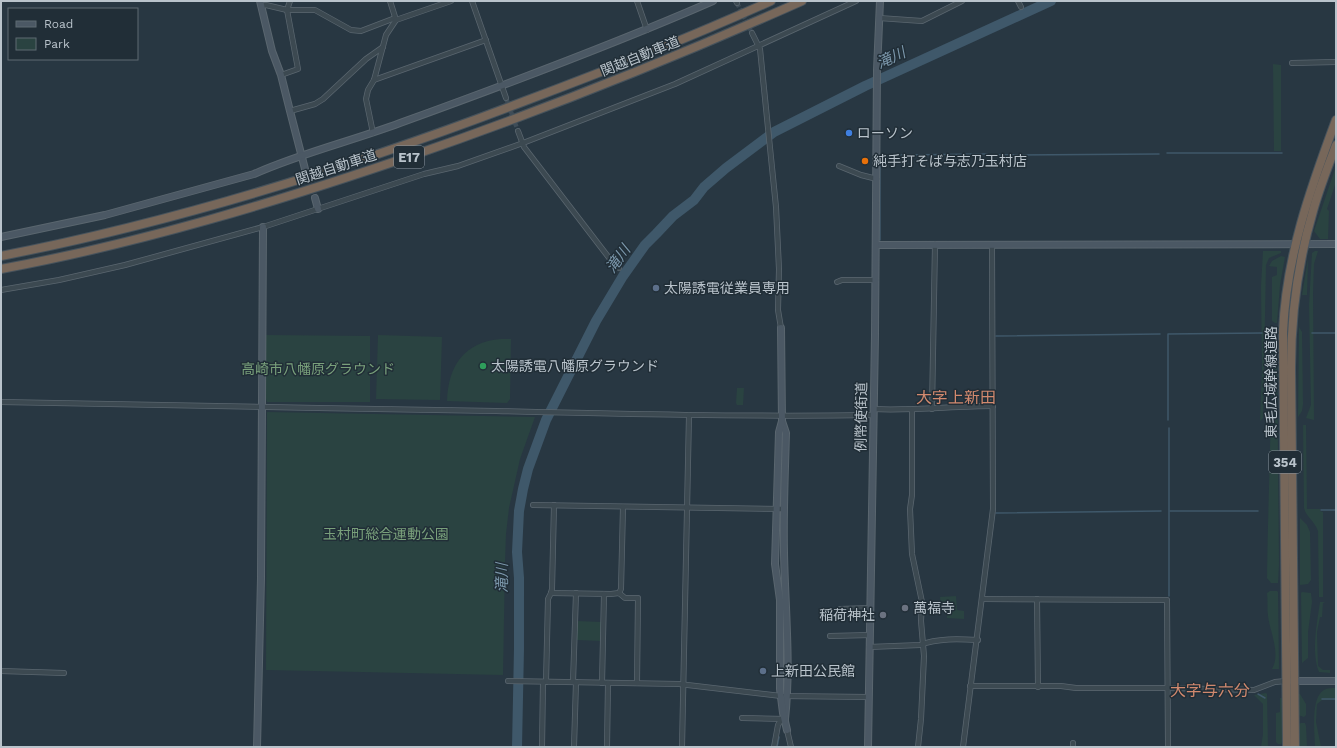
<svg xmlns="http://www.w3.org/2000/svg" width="1337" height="748" viewBox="0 0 1337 748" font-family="'Work Sans','Noto Sans JP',sans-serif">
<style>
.green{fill:#2a4341}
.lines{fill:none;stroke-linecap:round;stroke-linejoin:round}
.stream{stroke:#3f586a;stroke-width:1.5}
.river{stroke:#3f586a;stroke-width:10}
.street-tunnel{stroke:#3e4c57;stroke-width:4.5;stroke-dasharray:4.5 2;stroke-linecap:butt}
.secondary-tunnel{stroke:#3e4c57;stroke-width:6;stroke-dasharray:6 3;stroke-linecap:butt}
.street-casing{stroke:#5a666f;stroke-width:6}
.secondary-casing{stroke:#5a666f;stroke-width:8}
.highway-casing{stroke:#47535c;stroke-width:10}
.street{stroke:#3c4951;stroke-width:4.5}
.secondary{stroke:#4b5864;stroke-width:6}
.highway{stroke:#77675a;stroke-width:8}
.shop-dot{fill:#3f7fe0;stroke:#212e37;stroke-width:1.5}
.food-dot{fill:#e8710a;stroke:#212e37;stroke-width:1.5}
.service-dot{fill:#5c6f8a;stroke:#212e37;stroke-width:1.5}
.leisure-dot{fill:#2e9e5b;stroke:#212e37;stroke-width:1.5}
.worship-dot{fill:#6b7280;stroke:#212e37;stroke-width:1.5}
.labels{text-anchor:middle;stroke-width:3;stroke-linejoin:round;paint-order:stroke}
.shield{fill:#212e37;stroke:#8b969f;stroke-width:1}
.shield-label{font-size:13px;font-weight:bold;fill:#b9c3cb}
.street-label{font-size:14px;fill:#b9c3cb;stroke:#212e37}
.poi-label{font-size:14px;fill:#b9c3cb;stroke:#212e37;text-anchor:start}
.park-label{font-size:14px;fill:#79a07b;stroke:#212e37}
.water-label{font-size:15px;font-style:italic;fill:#7c98ac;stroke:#212e37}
.quarter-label{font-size:16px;fill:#d1896e;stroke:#212e37}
</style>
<rect width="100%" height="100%" fill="#283742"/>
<g class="green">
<path d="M1273,64L1281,65V151H1274Z"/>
<path d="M1336,166V182L1327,209L1329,211L1328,239H1320L1314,231Z"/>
<path d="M1263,251H1281V253L1269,258L1266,265L1263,418L1260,421L1262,369L1261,286Z"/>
<path d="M1315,251H1318L1314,264L1313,293L1314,420L1306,418L1311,405L1309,305L1312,253Z"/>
<path d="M1281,256L1285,257L1280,285L1277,323H1275L1272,321V277L1277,275V267L1269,266L1272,261Z"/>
<path d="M1308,259L1307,295H1302Z"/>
<path d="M1299,327L1302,332L1303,404L1302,411L1298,417Z"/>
<path d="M1275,331H1277L1279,565L1278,583H1271L1267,578C1268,496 1272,415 1272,334Z"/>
<path d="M266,335L370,336V402H267L266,399Z"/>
<path d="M378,335L442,337L440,400L376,399Z"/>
<path d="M501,339H511L510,399L507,403L447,401C448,366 464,342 501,339Z"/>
<path d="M737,388H744L743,405H737L736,403Z"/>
<path d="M267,412L535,417L520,459L509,508L506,534L505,562L503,675L266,670Z"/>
<path d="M1303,425H1306L1307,509H1320V511L1323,512V597H1319L1318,531C1314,520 1306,517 1304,508Z"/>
<path d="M1300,518L1307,525L1310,532L1311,580L1308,584L1300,585Z"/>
<path d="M1270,591H1277L1278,592L1279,669H1272C1281,654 1270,632 1268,616C1267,608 1268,601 1267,593Z"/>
<path d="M1302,592L1311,593L1312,602L1308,632V658L1302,663L1301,593Z"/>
<path d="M956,596L957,610L964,611V619L947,618V609H941L940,597Z"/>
<path d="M1320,602H1325L1323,603L1322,617H1320L1317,632L1318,666L1323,670H1330V673L1319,672C1311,652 1317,623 1320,602Z"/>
<path d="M577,621L601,622V641L577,640Z"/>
<path d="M1336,688V700H1322L1317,704L1316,722L1321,747H1315C1315,733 1310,698 1324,690C1327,688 1332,688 1336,688Z"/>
<path d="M1266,693L1267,694L1268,747H1261L1263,734V704L1254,695Z"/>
<path d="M1298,694H1300L1306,704V715L1304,717L1298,715Z"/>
<path d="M1280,698H1283V742L1281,744H1278L1276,742V713L1280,712Z"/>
<path d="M1301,723H1305L1306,726L1307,747H1299V724Z"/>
</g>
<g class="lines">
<g class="stream">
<path d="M1167,153H1282"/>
<path d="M996,155L1159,154"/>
<path d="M880,240V156H897L900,155L987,154"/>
<path d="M1312,333H1336"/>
<path d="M996,336L1160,334"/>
<path d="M1168,420V334L1262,333"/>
<path d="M1169,428V596"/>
<path d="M1321,510H1336"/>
<path d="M1170,511H1258"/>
<path d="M996,513L1161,511"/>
<path d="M1169,604V620"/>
<path d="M1258,694L1265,698"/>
<path d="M1322,699H1336"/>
<path d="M777,747L779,737"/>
</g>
<path class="river" d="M517,747L519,648V578L517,552L519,511L523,489L528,469L546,420L596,321L623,276L645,245L656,234L673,216L694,200L704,187L726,168L774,132L865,86L1051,1"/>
<g class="street-tunnel">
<path d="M737,3L752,33"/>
<path d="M506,98L518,131"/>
</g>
<path class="secondary-tunnel" d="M305,169L315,198"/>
<g class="street-casing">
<g id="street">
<path d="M390,1L396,20"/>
<path d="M472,1L506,98"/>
<path d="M637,1L647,30"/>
<path d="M736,1L737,3"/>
<path d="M1018,1L1021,7"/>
<path d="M261,6L266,5L287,10H315L351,30L361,31L395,18"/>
<path d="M879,18L922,21L962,1"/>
<path d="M752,33L760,49L776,207L779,269L778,310L781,328"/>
<path d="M1292,63L1336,62"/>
<path d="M281,75L298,69L287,10L290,1"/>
<path d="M374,80L486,40"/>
<path d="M290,111L315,104L323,99L366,59L383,47"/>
<path d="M518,131L524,147L613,263L619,268"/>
<path d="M373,133L366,99L368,90L374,80L386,35L396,20L451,1"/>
<path d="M839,166L861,175L877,179"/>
<path d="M837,282L842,280H876"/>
<path d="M1,290L59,280L125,265L263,227L424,174L458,166L523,143L675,84L856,1"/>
<path d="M1,402C166,406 331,408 496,411C622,414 748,417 873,415"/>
<path d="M873,409C913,411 953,406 993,406"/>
<path d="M932,409L935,244"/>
<path d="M912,410V495L910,509L912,554L922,602L921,621L924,656L921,719L918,747"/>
<path d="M533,505L784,509"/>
<path d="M551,593L611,594L619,593"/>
<path d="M619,593L625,598H638L637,683"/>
<path d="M619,593L621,589L623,507"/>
<path d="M983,599L1167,600L1168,747"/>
<path d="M1037,599L1038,687"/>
<path d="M840,609L871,608"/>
<path d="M830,636L870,635"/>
<path d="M869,647L920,645C938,638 959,639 978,640"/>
<path d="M1,671L64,673"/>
<path d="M508,681L679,684L781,696L868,697"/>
<path d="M546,682L548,599L551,593L552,589L554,505"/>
<path d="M573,682L576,593"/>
<path d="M602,683L604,594"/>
<path d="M970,686H1061L1076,688H1167L1254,690L1275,682L1286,681"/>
<path d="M742,718L785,719"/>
<path d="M787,730L791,747"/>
<path d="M542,747L543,682"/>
<path d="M574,747L576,682"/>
<path d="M607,747L608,683"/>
<path d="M682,747L689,415"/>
<path d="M774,747L778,725L781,720"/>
<path d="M963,747L993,509L992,245"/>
<path d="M1073,747V743"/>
</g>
</g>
<g class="secondary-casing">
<g id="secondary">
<path d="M260,1L272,51L281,75L290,111L305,169"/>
<path d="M315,198L318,209"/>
<path d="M1,237L105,215L254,174C301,153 352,141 400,123C505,85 610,46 713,1"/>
<path d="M876,245L1336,244"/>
<path d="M781,328L782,421L786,433C785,472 783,512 784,552C785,608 791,664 785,719"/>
<path d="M782,421L779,432L775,564L780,600V689L783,713L787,730"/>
<path d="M1292,681H1336"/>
<path d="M257,747L261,578L263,227"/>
<path d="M868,747L875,335L877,70L880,1"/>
</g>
</g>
<g class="highway-casing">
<g id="highway">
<path d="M1,256C180,221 355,166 525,101C608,70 691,37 771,1"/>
<path d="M1,269C141,243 276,202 411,156C544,110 674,58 802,1"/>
<path d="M1287,747L1283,332C1286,257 1310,190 1336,120"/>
<path d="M1295,747L1291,368C1291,316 1298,262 1313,211C1319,189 1328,167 1336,145"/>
</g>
</g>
<use href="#street" class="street"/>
<use href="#secondary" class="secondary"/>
<use href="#highway" class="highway"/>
</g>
<circle class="shop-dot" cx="849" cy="133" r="4"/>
<circle class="food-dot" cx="865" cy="161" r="4"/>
<g class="service-dot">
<circle cx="656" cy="288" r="4"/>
<circle cx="763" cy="671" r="4"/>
</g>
<circle class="leisure-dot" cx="483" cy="366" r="4"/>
<g class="worship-dot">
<circle cx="905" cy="608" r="4"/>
<circle cx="883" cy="615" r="4"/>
</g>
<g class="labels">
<g class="shield">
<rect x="394" y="146" width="30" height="22" rx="3"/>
<rect x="1269" y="451" width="32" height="22" rx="3"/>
</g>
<g class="shield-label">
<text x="409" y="162">E17</text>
<text x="1285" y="467">354</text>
</g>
<g class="street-label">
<text transform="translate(640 56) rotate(-22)" y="5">関越自動車道</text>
<text transform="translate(336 167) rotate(-18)" y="5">関越自動車道</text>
<text transform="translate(1271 382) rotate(-90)" y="5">東毛広域幹線道路</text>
<text transform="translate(861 417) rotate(-89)" y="5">例幣使街道</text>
</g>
<g class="poi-label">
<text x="857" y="138">ローソン</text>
<text x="873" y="166">純手打そば与志乃玉村店</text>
<text x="664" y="293">太陽誘電従業員専用</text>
<text x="491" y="371">太陽誘電八幡原グラウンド</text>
<text x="913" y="613">萬福寺</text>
<text x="875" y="620" text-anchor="end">稲荷神社</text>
<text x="771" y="676">上新田公民館</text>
</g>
<g class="park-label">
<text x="318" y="374">高崎市八幡原グラウンド</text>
<text x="386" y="539">玉村町総合運動公園</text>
</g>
<g class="water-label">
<text transform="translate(891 58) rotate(-25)" y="5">滝川</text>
<text transform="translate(618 259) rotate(-54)" y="5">滝川</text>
<text transform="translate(502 578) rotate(-90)" y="5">滝川</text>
</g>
<g class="quarter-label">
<text x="956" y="403">大字上新田</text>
<text x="1210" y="696">大字与六分</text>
</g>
</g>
<rect width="1337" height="748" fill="none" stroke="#b9c3cb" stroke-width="4"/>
<rect x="8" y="8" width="130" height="52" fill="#212e37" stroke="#5e6a72"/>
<rect x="16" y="21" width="20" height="6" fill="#4b5864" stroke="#5e6a72"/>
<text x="44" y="28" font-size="12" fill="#b9c3cb">Road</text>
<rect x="16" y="38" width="20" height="12" fill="#2a4341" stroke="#5e6a72"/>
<text x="44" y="48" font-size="12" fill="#b9c3cb">Park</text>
</svg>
